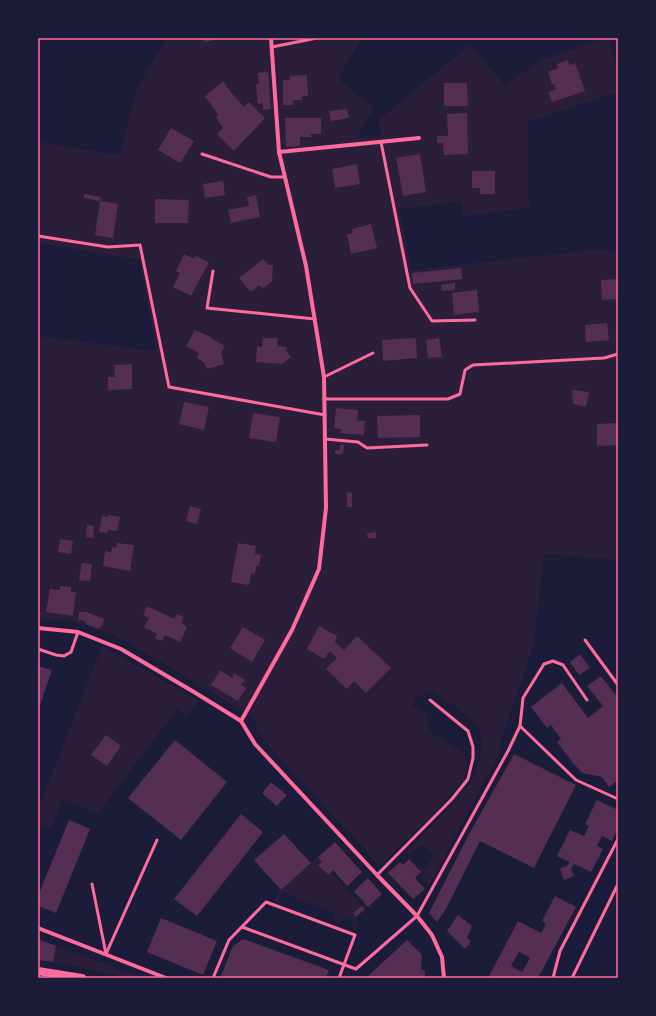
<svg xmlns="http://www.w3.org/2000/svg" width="656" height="1016" viewBox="0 0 656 1016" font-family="Ubuntu,sans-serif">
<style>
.green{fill:#2a1e3b}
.building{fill:#542f53;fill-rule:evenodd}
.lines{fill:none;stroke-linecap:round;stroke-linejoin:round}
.service{stroke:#ff6b9d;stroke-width:3}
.minor{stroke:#ff6b9d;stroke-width:4}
.secondary{stroke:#ff6b9d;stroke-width:8}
.neatline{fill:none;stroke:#ff6b9d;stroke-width:1.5}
</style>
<rect width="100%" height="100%" fill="#1b1b3a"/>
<g class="green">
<path d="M167,38H362L338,78L365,102L375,106L357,138L382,136L378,120L470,45L505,85L541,60L605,38H607L618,70V92L528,122L529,208L463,216L460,201L400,209L411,270L601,249L618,255V560L544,554L534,644L499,746L502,748L429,886L421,877L433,856C422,841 420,844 409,856L406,852L456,802L471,782L479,762L482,750L479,726L463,712L432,691L416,698L413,707L426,713L430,731L444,742L458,748L464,754L467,764L464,780L426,821L380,866L263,740L256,728L254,718L170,667L114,635L71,621L38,619V336L156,351L140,260L38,243V142L119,155L137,88Z"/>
<path d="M102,646L199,701L187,716L178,708L98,813L62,799L52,828L38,823V810Z"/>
<path d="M318,857L322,862L319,865L327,875L331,872L362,906L353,914L356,917V923L360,927L352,928L354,920L345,916L343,921L334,918L335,913L283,892L279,901L275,899L281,890Z"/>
<path d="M56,946L138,976V978H128L53,962Z"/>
</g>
<g class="building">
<path d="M203,38H219V39L204,42Z"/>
<path d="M568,60L569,65L575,63L585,91L552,102L548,92L556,89L554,84H552L548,72L558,68L557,64Z"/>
<path d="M268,72L271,109L263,110V103L258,104L256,84H259L258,73Z"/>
<path d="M307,75L308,96H302V100H293V105H283V80H290V76Z"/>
<path d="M223,81L230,91L244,107L249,102L265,118L234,151L217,134L223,128L216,117L218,115L205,96Z"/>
<path d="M444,83H467L468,106H444Z"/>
<path d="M347,109L349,118L331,121L329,111Z"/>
<path d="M467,113L468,154L444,155L443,143H437V136H448L447,114Z"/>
<path d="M285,118H321V134H311V137H300V146L286,147Z"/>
<path d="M171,128L194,141L180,163L158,150Z"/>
<path d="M420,154L426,192L403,196L396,158Z"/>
<path d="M357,164L360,184L335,188L332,169Z"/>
<path d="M472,171H495V194H480V188H472Z"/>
<path d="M223,181L225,195L205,198L203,184Z"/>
<path d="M84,194L101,197L100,201L84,198Z"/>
<path d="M256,195L260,217L231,223L228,210L249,206L247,197Z"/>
<path d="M155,199L189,200L188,223H155Z"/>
<path d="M100,201L118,204L113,238L95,235Z"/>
<path d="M371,224L377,248L351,254L347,234L353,233L352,229Z"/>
<path d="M184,254L194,259L196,256L209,262L191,296L173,287L180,273L176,271Z"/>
<path d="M263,259L268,265H273L272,281L263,289L259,285L251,292L239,278Z"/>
<path d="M461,268L462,279L413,284L412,273Z"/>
<path d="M618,279V299L602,300L601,280Z"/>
<path d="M455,283V290L442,291L441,285Z"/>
<path d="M477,290L479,312L454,315L452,293Z"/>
<path d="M607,323L609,340L586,342L585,325Z"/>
<path d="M195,330L211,337L212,339L225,346L221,353L224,364L207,369L204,362L197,358L199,353L186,346Z"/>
<path d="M263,338H277L278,346L286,347V351L291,357L282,364L256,362L257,346L262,347Z"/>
<path d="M416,338L417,358L383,361L382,340Z"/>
<path d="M439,338L442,357L428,358L426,340Z"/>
<path d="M132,364V389L108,390V377H115L114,365Z"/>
<path d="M572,390L589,392L586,407L573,404Z"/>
<path d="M184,402L209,407L204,430L179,424Z"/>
<path d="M336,408L358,410L357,421H365L364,435L340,433L341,429L334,428Z"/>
<path d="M253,413L280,417L276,442L249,438Z"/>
<path d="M420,415V437L378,438L377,416Z"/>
<path d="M618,423V445L597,446V424Z"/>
<path d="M340,445H344L343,454H335V450H340Z"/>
<path d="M347,492L352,493V507H347Z"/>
<path d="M190,506L201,509L197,524L186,521Z"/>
<path d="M108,515L120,517L117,531L108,530L107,533L99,532L102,516L108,517Z"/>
<path d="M87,525L94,526L93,538L86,537Z"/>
<path d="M376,532V538H368L367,533Z"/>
<path d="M60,539L73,541L71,554L58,552Z"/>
<path d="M117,543L134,545L130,571L103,566L105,551L111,552L112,547L116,548Z"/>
<path d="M238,543L256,546L255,554L261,555L259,566H256L255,574L251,573L249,585L231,582Z"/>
<path d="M82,563L92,564L90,581L79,580Z"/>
<path d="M60,586L71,587V592H76L73,616L46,612L50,589L60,590Z"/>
<path d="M147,606L174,619L177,614L184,617L181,623L187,627L180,642L165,635L162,641L155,638L157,634L144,627L149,618L143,615Z"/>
<path d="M79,612H86L104,619L102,626L98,629L86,624L85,621L78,620Z"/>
<path d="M319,626L337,636L335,642L344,650L357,636L391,668L366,693L354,681L347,689L326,669L337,658L330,651L324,659L307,649Z"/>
<path d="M243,627L265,640L252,662L230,648Z"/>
<path d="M580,654L590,668L579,675L570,662Z"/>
<path d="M38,666L52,670L38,711Z"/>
<path d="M220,670L232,678L234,673L245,680L241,685L246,688L238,701L211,685Z"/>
<path d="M601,676L618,698V780L609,787L602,777L582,773L573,763L557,742L561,739L551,725L547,728L531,707L562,683L588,718L603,706L587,686Z"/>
<path d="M106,735L121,746L107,766L91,755Z"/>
<path d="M175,740L227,782L181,840L128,798Z"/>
<path d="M514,754L576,785L534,868L480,841L446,909L437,922L429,913L469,834Z"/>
<path d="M271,782L287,795L277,806L262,793Z"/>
<path d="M597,800L618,810V828L612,841L602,836L597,846L603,849L591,872L574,864L571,869L574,876L564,880L560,869L567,866L570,862L557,856L570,830L584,836L589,826L585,824Z"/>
<path d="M241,814L263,832L197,916L174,899Z"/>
<path d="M69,820L90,829L56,913L38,906V896Z"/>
<path d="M284,834L311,863L281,890L254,860Z"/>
<path d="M335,842L362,872L347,886L333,870L328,875L318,865L322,862L318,857Z"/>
<path d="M409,859L421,872L415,878L425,889L413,899L388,873L400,862L403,865Z"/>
<path d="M368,878L382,894L368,907L354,891Z"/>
<path d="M555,896L576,907L538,978H488L518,921L541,933L546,924L542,921ZM519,952L530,958L522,972L511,966Z"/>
<path d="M362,906L365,909L356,917L353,913Z"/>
<path d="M458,915L472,926L467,938L471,941L465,949L447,931Z"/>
<path d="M161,918L217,941L203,975L147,952Z"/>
<path d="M38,939L56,946L53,962L38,960Z"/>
<path d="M243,939L329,970L326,978H220L233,946Z"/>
<path d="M407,940L422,955L421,969L425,971V978H367L368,976Z"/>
</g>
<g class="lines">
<g class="service">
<path d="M272,47L317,38"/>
<path d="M381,142L410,288L432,321L475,320"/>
<path d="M202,154L271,177H285"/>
<path d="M38,236L108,247L140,245L169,387L325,415"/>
<path d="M213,271L207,308L315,319"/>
<path d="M324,377L373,353"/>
<path d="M324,399H448L460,394L465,370L473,365L604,358L618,354"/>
<path d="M325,439L358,442L367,448L427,445"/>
<path d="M585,640L618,685"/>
<path d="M38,649L56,655L64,656L71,652L78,632"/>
<path d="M520,726L523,698L544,664L553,661L563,665L587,700"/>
<path d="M377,875L452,799L468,779L473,758V747L468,731L430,700"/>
<path d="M92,884L106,954"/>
<path d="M242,927L356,969L417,916L508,751L520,726L576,780L618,799"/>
<path d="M106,954L157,840"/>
<path d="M213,978L229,940L266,902L355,935L339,978"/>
<path d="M553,978L560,951L618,839"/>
<path d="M572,978L618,884"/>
</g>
<g class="minor">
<path d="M279,152L419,138"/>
<path d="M38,628L78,632L121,649L194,692L241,721L255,744L377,875L417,916L432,935L442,957L444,978"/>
<path d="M241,721L292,630L319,569L326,508L324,377L306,266L279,152L271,38"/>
<path d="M38,928L166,978"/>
</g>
<path class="secondary" d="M38,971L82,978"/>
</g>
<rect width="656" height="1016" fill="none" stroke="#1b1b3a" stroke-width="78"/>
<rect x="39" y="39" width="578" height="938" class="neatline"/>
</svg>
